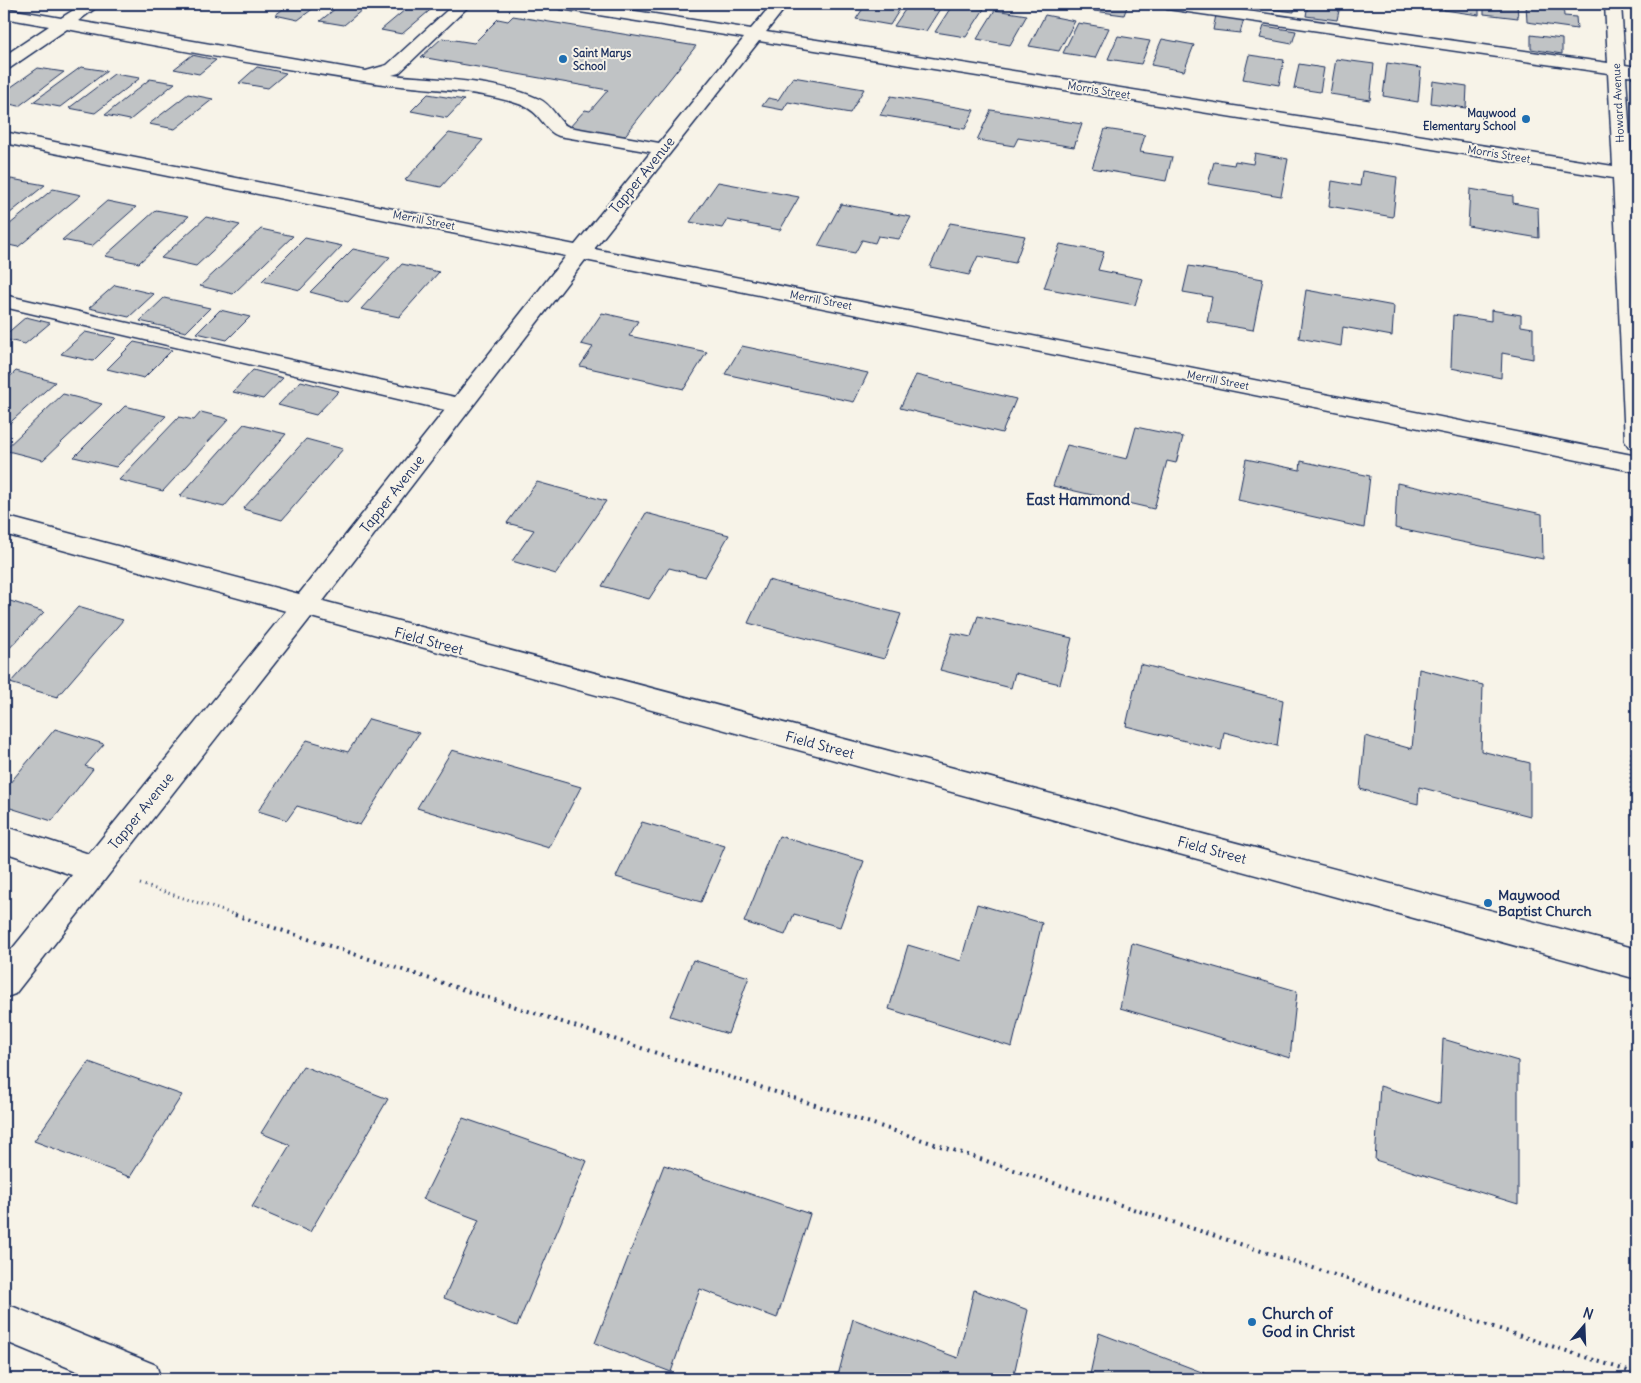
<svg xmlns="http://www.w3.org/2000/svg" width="1641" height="1383" viewBox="0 0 1641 1383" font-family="Delius,sans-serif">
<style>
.building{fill:#c0c3c5;stroke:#1b2f5e}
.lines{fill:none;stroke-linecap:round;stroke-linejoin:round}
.minor-casing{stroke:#1b2f5e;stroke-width:3}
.path-far1{stroke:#1b2f5e;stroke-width:3;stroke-dasharray:1 4;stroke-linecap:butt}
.path{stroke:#1b2f5e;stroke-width:4;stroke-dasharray:2 5;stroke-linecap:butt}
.minor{fill:#f7f3e8;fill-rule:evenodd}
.poi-dot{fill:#1f6fb2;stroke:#f7f3e8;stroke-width:2}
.labels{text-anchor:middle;stroke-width:4;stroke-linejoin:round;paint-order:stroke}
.far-poi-label{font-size:11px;font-weight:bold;fill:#1b2f5e;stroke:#f7f3e8;text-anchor:start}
.far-street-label{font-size:11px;fill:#1b2f5e;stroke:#f7f3e8}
.street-label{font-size:14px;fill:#1b2f5e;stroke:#f7f3e8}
.poi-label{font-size:14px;font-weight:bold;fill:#1b2f5e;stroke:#f7f3e8;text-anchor:start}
.neighbourhood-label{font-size:15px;font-weight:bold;fill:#1b2f5e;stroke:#f7f3e8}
.near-poi-label{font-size:16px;font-weight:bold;fill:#1b2f5e;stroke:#f7f3e8;text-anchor:start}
</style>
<rect width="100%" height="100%" fill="#f7f3e8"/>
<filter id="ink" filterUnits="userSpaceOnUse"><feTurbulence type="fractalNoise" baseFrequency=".02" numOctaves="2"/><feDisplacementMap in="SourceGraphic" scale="10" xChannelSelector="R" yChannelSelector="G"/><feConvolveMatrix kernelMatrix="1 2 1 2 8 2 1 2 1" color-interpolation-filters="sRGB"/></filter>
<g filter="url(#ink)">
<g class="building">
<path d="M290,4H319L298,20L275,15Z"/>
<path d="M341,4H369L344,25L320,21Z"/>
<path d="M412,4L435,6L402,34L381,30Z"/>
<path d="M866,4H903L890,25L856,19Z"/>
<path d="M909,4H943L926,31L894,26Z"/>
<path d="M953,4L984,9L966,37L935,32Z"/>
<path d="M1097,4H1128L1124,15L1094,11Z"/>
<path d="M1263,4H1295L1294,12L1262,8Z"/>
<path d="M1308,4L1340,6L1337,20L1306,16Z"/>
<path d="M1444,4H1479V15L1444,10Z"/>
<path d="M1484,4H1517L1518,18L1484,14Z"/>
<path d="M1526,4H1563L1564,16L1576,17L1577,29L1527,22Z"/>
<path d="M995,10L1027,15L1010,45L977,39Z"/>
<path d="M1045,15L1075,21L1059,51L1029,46Z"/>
<path d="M1216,15L1244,19L1240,33L1213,30Z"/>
<path d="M513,16L696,46L623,138L569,128L585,110L590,111L608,90L421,57L442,38L474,43L498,19L508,21Z"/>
<path d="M1078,23L1109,28L1095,58L1063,53Z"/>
<path d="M1264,26L1296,31L1292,44L1260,38Z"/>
<path d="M1531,35L1562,39V54L1531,49Z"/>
<path d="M1118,36L1150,41L1141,64L1108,59Z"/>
<path d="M1162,39L1194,45L1184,71L1151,65Z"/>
<path d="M192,55L216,60L199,74L174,69Z"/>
<path d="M1249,55L1284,60L1279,85L1243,79Z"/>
<path d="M1336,59L1374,64L1370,100L1330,94Z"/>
<path d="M1387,63L1421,68L1418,102L1383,96Z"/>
<path d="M1299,64L1324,68L1320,92L1294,88Z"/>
<path d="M81,67L107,71L60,107L33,102Z"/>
<path d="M257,67L286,73L268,88L239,83Z"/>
<path d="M38,68L64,72L19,106L4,103V92Z"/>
<path d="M114,74L140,78L95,113L69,108Z"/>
<path d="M793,77L864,89L850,113L788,102L783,110L762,106L768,98L778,100Z"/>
<path d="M150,79L175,83L130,120L105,115Z"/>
<path d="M1433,81L1467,86L1466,108L1431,103Z"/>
<path d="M188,94L213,99L175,129L149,124Z"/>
<path d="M428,94L464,100L447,118L411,111Z"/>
<path d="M891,96L974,110L965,129L880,115Z"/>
<path d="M991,110L1082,124L1074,147L1018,138L1014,146L977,140Z"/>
<path d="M1105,129L1145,135L1140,152L1172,157L1166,181L1092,168Z"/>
<path d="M449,133L483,140L441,187L405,180Z"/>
<path d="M1255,153L1288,159L1281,196L1208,184L1214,162L1234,165L1235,161L1253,164Z"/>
<path d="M1362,171L1397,177L1393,217L1329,206L1332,181L1360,186Z"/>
<path d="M11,179L45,185L4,218V184Z"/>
<path d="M718,182L799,197L780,230L727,220L722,228L690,222Z"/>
<path d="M53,189L81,195L18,247L4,244V229Z"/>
<path d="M1470,189L1513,196V203L1538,208L1539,238L1468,226Z"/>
<path d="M107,201L136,207L92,246L62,240Z"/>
<path d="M841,204L911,217L899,239L878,236L875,243L862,240L855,253L818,246Z"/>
<path d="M156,210L189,216L139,263L105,256Z"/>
<path d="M206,217L240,225L196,266L161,258Z"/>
<path d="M950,223L1025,236L1015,263L978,256L969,275L930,267Z"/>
<path d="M261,229L293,236L233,294L200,286Z"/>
<path d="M305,238L342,246L300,290L262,281Z"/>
<path d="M1060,244L1104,252L1098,270L1143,279L1135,305L1044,288Z"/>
<path d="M353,249L390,257L348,302L310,292Z"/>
<path d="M402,264L439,272L399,317L361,309Z"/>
<path d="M1189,266L1263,279L1253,330L1207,322L1212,297L1183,292Z"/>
<path d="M115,285L154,294L129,317L89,308Z"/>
<path d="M1306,290L1394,306L1392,336L1343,327L1341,346L1299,338Z"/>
<path d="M164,298L210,308L186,332L140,321Z"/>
<path d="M220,310L250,317L227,340L197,333Z"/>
<path d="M1491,310L1521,315V326L1533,328V359L1502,353L1501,378L1451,368L1453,315L1491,321Z"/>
<path d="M602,313L638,321L629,336L707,352L684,389L580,366L593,347L581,344Z"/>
<path d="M26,317L50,323L25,344L4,339V336Z"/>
<path d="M85,332L116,338L93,361L61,354Z"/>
<path d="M134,342L172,350L144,378L107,369Z"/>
<path d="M742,346L868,373L854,402L725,374Z"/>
<path d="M253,370L283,378L263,399L233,392Z"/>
<path d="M16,371L55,382L4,428V382Z"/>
<path d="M916,375L1016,399L1002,433L900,408Z"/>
<path d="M301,381L339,391L316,415L278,405Z"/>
<path d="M63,394L102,404L43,460L4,450Z"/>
<path d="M125,406L166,416L116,467L74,457Z"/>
<path d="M201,412L229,419L163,491L119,480L179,417L194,420Z"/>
<path d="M244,424L286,434L224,507L180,496Z"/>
<path d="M1136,427L1183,437L1176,463L1167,461L1154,509L1053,486L1067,445L1127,459Z"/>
<path d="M306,439L343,449L282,520L243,509Z"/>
<path d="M1246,459L1300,470L1301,461L1370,476L1364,528L1238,500Z"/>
<path d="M537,482L606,501L556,574L512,561L534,530L507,523Z"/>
<path d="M1397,483L1542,514L1543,559L1395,528Z"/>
<path d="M646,513L729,535L705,577L669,568L649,599L602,586Z"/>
<path d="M768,580L901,614L884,659L748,623Z"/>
<path d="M4,599L44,612L4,654Z"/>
<path d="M78,607L123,620L57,697L10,683Z"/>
<path d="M978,616L1072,638L1060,684L1015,673L1011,688L940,670L952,633L971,637Z"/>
<path d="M1140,664L1283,700L1277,746L1224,732L1221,750L1126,726Z"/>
<path d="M1419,669L1483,685L1481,751L1530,763V816L1419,787L1418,804L1360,789L1365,736L1412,749Z"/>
<path d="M369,719L419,733L360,825L297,806L287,820L258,811L307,740L348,752Z"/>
<path d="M55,729L104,744L85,766L93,769L52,821L4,806V790Z"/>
<path d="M452,750L581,787L549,848L417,808Z"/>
<path d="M642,822L725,846L701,902L616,877Z"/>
<path d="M779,836L864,861L840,927L794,914L785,935L744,922Z"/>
<path d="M977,904L1042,923L1012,1047L889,1009L908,945L961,961Z"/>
<path d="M1132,943L1297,991L1290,1058L1120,1008Z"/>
<path d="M693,960L749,977L728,1034L670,1016Z"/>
<path d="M1443,1039L1518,1061V1204L1375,1160L1380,1086L1440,1104Z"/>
<path d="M89,1062L182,1095L130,1177L34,1141Z"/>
<path d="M303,1066L388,1099L310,1232L252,1207L290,1145L261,1133Z"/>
<path d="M463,1118L587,1161L517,1326L444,1298L479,1220L423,1199Z"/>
<path d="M664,1165L810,1214L777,1318L700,1289L671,1372L595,1343Z"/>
<path d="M974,1290L1028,1310L1013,1379H837L853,1319L958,1358Z"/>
<path d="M1099,1333L1220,1379H1089Z"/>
</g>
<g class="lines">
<g class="minor-casing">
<g id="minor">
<path d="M83,4H101L78,21L366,71L387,65L454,4H471L399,73L392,75C440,80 494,79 539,99C553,105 558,123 569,127L659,143L744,38L561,9L555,7L553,4H590L751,29L772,4H788L766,32L1613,166L1608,73L1167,9L1159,4H1199L1608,63L1605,4H1621L1625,65L1637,67V77L1626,76L1632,169L1637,170V182L1632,181L1637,260V449L1629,447L1625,441L1613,178L759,41L594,249L1637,456V472L585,260L323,601L1637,949V979L311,617L15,994L4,998V959L72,875L4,852V826L89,854L286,611L4,534V516L299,594L445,410L4,307V295L455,397L566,256L4,143V132L575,245L651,152L559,136C542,130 543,112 519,104C471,88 419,90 369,82C268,67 167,48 67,29L10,68L4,69V56L49,26L4,18V8L61,18Z"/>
<path d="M4,1303L156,1365L161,1379H96L4,1341Z"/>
</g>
</g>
<g class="path-far1">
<path d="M1637,723C1628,760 1629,793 1637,830"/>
<path d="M140,884L239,916"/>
</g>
<path class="path" d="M235,915L1637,1374"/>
<use href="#minor" class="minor"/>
</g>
</g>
<g class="poi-dot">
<circle cx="563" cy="59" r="5"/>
<circle cx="1526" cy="119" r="5"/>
<circle cx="1488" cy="903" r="5"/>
<circle cx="1252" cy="1322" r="5"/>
</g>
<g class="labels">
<g class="far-poi-label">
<text x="573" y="57">Saint Marys<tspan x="573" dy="13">School</tspan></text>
<text x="1516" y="117" text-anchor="end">Maywood<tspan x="1516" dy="13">Elementary School</tspan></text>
</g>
<g class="far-street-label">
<text transform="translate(1099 90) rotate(9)" y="4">Morris Street</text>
<text transform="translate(1618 103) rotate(-93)" y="4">Howard Avenue</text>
<text transform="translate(1499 154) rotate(9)" y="4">Morris Street</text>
<text transform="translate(424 220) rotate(11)" y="4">Merrill Street</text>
<text transform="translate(821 300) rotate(11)" y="4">Merrill Street</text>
<text transform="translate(1218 380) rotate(11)" y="4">Merrill Street</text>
</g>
<g class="street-label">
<text transform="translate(642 175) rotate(-51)" y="5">Tapper Avenue</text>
<text transform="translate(392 494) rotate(-52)" y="5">Tapper Avenue</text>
<text transform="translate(429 641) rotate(15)" y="5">Field Street</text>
<text transform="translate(820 745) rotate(15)" y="5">Field Street</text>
<text transform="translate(141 811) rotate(-51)" y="5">Tapper Avenue</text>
<text transform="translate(1212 850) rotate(15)" y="5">Field Street</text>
</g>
<g class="poi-label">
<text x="1498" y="900">Maywood<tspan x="1498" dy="16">Baptist Church</tspan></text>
</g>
<g class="neighbourhood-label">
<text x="1078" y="505">East Hammond</text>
</g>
<g class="near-poi-label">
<text x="1262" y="1319">Church of<tspan x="1262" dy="18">God in Christ</tspan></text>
</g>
</g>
<rect width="1641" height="1383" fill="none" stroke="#f7f3e8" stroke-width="20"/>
<rect x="10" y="10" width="1621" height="1363" fill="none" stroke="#1b2f5e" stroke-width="2" filter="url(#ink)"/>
<g transform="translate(1584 1326) rotate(19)" stroke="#f7f3e8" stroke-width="4" paint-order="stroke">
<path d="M0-4L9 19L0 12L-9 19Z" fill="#1b2f5e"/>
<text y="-8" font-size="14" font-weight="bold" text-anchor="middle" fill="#1b2f5e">N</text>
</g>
</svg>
